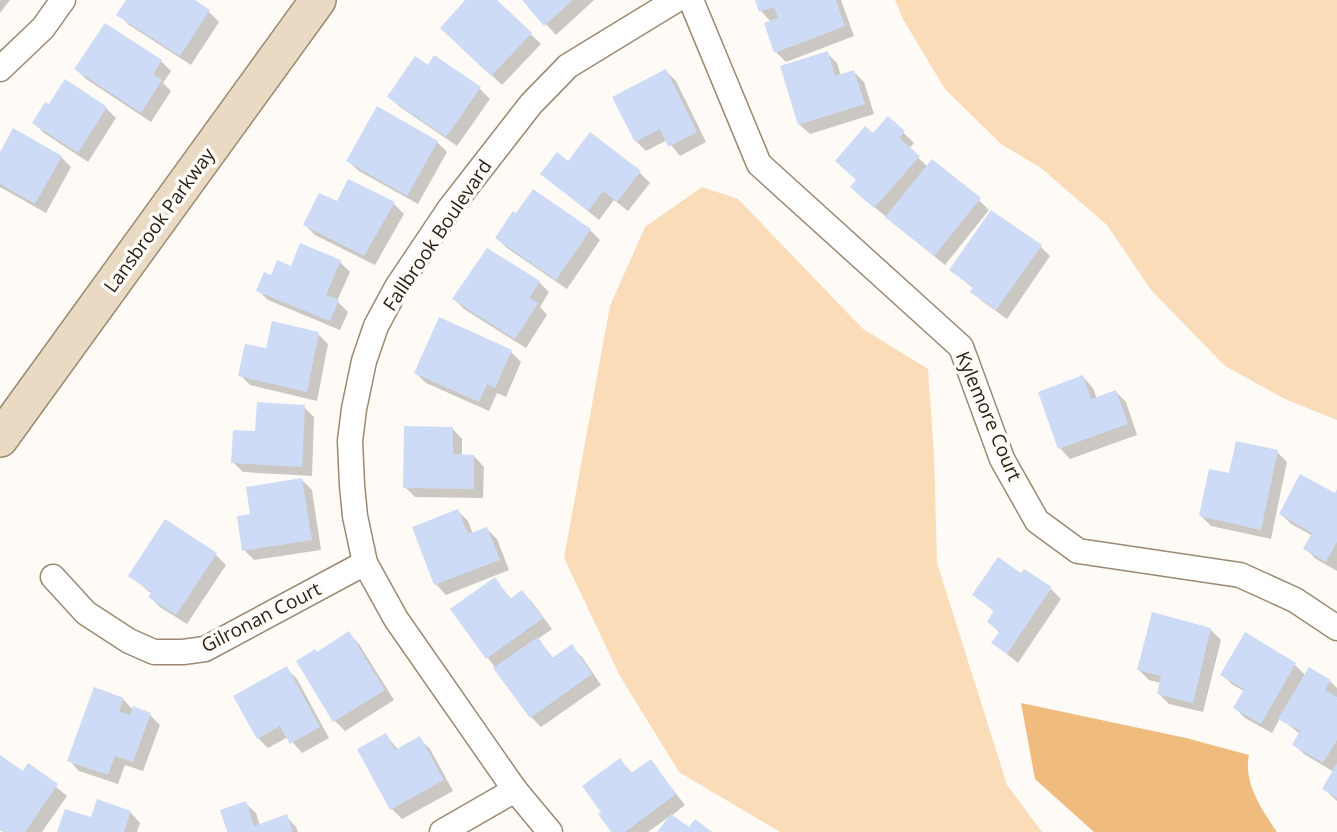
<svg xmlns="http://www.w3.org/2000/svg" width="1337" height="832" viewBox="0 0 1337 832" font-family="'Open Sans',sans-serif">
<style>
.green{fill:#fadcb9}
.water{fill:#efbc7e}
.shadow{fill:#0003}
.building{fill:#cedbf6}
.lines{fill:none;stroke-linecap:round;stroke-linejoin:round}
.street-casing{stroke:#9c8972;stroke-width:27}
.secondary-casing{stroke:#9c8972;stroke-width:38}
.street{stroke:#fff;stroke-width:24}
.secondary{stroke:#eadac3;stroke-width:35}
.labels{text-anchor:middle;stroke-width:7;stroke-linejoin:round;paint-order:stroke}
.street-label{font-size:19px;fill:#261e15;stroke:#fefaf5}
</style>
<rect width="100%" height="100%" fill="#fefaf5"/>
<g class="green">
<path d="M895,0H1337V420L1285,399L1225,366L1151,290L1107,225L1041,168L1001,144L945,89L903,19Z"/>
<path d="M702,187L738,199L863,329L928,369L934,455L937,563L1007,785L1042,832H780L679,772L620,676L564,558L610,306L645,227Z"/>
</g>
<path class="water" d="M1021,703L1186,738L1249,755C1243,783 1262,810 1277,832H1094L1035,779Z"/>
<g class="shadow">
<path d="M0,0H10L0,13Z"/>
<path d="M128,0H191L209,12L219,22L191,65L129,25L119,15Z"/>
<path d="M468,0H495L541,44L502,85L452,38Z"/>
<path d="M524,0H594L556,35Z"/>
<path d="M756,0H841L854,36L786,62L776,52L771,22L761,11Z"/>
<path d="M827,53L837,63L841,76L854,72L864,82L874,114L810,134L799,124Z"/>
<path d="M435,58L480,89L490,99L457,146L400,107L390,97L428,67Z"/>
<path d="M161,61L171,71L163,83L171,91L151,122L86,79L76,69Z"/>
<path d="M666,71L676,81L706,142L680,156L667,140L646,151L636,141Z"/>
<path d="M50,107L106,108L116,118L88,162L44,133L34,123Z"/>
<path d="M888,118L914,143L909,149L928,167L979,200L989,210L945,265L862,197L858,180L873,136Z"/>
<path d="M437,142L447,152L418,204L359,171L348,161Z"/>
<path d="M0,152L61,157L71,167L46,213L0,187Z"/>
<path d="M568,163L640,173L650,183L628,211L614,200L599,220L542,174Z"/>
<path d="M337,204H394L404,214L375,265L315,235L305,225Z"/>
<path d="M590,230L600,240L567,289L507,248L497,238Z"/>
<path d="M1040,246L1050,256L1007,319L982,301L972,291L974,289L951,270Z"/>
<path d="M340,262L350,272L337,301L348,312L340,330L268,300L258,290L272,277L292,268Z"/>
<path d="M539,282L549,292L540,307L547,315L526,348L464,309L454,299Z"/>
<path d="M318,334L328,344L317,401L250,385L240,375L267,351Z"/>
<path d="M511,352L521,362L506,397L497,393L489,411L426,383L416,373Z"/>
<path d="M1083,377L1093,388L1097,399L1116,392L1126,402L1137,435L1070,459L1060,448L1040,393Z"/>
<path d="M304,407L314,417L312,476L243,472L233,462L257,433Z"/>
<path d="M452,428L462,439V456H474L484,467L483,498L415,497L405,487Z"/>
<path d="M1277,452L1287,462L1271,539L1211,526L1201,516L1231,475Z"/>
<path d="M302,480L312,490L321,550L254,560L244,550L252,515Z"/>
<path d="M1337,492V571L1316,559L1306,549L1313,536L1291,524L1281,514L1335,495Z"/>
<path d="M458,511L468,521L473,534L487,529L497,539L509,570L446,595L436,584Z"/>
<path d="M216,555L226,565L187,624L160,607L150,597L152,594L130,576Z"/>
<path d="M1022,576L1051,589L1061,599L1018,663L993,643L1000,633L989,622L995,612L974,595Z"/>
<path d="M495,580L512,600L522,592L532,602L552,629L538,639L554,659L571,647L582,657L601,685L541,727L531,717L453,610Z"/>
<path d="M1210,629L1221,640L1203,712L1169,704L1159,694L1161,683L1149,680L1139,670Z"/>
<path d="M349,634L359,644L394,700L345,731L335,721L298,662L318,653Z"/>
<path d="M1295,665L1306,676L1330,681L1337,688V801L1324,789L1334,772L1304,754L1294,744L1300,734L1280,718L1272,733L1245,718L1235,708L1244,691L1233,685L1222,675Z"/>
<path d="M287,669L297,679L329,738L302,753L288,737L268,748L258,738L235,697Z"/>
<path d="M123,699L133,710L150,715L160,725L143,771L125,765L118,784L79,771L69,760Z"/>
<path d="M386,735L399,751L420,739L430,749L453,791L402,819L392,809L359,750Z"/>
<path d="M0,757L23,774L29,765L67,796L42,832H3L0,830Z"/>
<path d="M620,760L633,774L650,761L685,805L671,816L689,829L709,832H659L670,816L648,832H613Z"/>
<path d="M245,803L256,813L260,826L286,816L296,827L298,832H229Z"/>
<path d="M130,812L140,823L137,832H59L92,820Z"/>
</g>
<g class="building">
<path d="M126,0H195L210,10L180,56L116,15Z"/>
<path d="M465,0H497L532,33L491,76L440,28Z"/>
<path d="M522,0H573L544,26Z"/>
<path d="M755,0H836L845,26L774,53L764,23L778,18L774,7L759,12Z"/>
<path d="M105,23L162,60L153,74L162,80L141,113L74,69Z"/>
<path d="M828,51L835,76L854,70L865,104L798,125L780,66Z"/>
<path d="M434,55L481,87L446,137L387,97L415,56L428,65Z"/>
<path d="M666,69L697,132L668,147L660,129L635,142L612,97Z"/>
<path d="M65,79L107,107L78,153L32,123L45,102L49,104Z"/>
<path d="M377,106L438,141L407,196L346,161Z"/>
<path d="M888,116L905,131L899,138L920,156L874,208L850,187L856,180L835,161L865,126L873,133Z"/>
<path d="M13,128L62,156L35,204L0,184V152Z"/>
<path d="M590,132L641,171L617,202L603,191L588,211L540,174L557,152L568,161Z"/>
<path d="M932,159L981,198L934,256L885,217Z"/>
<path d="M348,179L395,202L364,256L303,225L319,193L337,201Z"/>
<path d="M533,189L591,229L556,280L495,238L513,211L516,213Z"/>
<path d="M991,210L1042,245L996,310L970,292L973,287L949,270Z"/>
<path d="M300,243L341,260L326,295L339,300L330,321L256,291L264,272L271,275L277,260L291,266Z"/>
<path d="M487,248L540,281L529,298L538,303L515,339L452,299Z"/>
<path d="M439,317L512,350L495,388L487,384L479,402L414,373Z"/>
<path d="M272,321L319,332L307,392L238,376L245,344L266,348Z"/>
<path d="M1083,375L1091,399L1116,390L1128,424L1058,449L1038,392Z"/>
<path d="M257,402L305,405L302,467L231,463L233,430L255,431Z"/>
<path d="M404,426L453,427V454L474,455V489L403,488Z"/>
<path d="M1236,441L1278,450L1261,530L1199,516L1209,469L1229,473Z"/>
<path d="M1300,474L1335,493L1337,489V542L1326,562L1303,549L1312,533L1279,514Z"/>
<path d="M302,478L312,540L242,551L237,516L250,514L246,487Z"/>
<path d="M458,509L468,534L487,527L500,560L434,585L412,527Z"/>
<path d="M165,519L217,553L176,615L148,597L152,592L128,576Z"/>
<path d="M998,557L1021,573L1024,569L1052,587L1007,654L991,643L1000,631L987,622L994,610L972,595Z"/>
<path d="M495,577L510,599L522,590L543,618L486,659L450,609Z"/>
<path d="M1152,612L1211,628L1193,703L1157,694L1161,676L1137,670Z"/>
<path d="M349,631L385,690L333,722L296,661L315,649L317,652Z"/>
<path d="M1245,632L1296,663L1261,724L1233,708L1244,689L1220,675Z"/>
<path d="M538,637L552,658L572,644L592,674L530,718L493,668Z"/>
<path d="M287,666L320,727L290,744L280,726L257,739L233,696Z"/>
<path d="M1309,667L1331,680L1325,690L1337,697V740L1323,763L1292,745L1300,731L1278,719Z"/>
<path d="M94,687L124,698L119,711L130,715L133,706L151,713L133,762L115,756L108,775L67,761Z"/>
<path d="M386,733L395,750L420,736L444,780L390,810L357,749Z"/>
<path d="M0,755L23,771L28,763L58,784L25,832H4L0,829Z"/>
<path d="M620,758L631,773L651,759L676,794L625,832H611L598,814L601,812L582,786Z"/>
<path d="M1337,763V798L1322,789Z"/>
<path d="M97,799L131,811L124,832H57L65,809L91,817Z"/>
<path d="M246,801L254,826L287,814L293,832H227L220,810Z"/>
<path d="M671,814L689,827L695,819L712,832H657Z"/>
</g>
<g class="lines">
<g class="street-casing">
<g id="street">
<path d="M691,0L759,164L961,347L1002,459L1037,521L1078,551L1240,575L1295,600L1337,628"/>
<path d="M0,69L43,28L63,0"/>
<path d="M53,577L86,613L129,641L154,652H183L205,649L365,563"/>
<path d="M442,832L515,790"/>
<path d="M550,832L515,790L396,619L365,563L355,516L352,485L350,441L354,409L364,361L376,326L397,287L450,208L531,104L568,66L676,0"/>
</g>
</g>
<g class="secondary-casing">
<path id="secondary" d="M0,439L318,0"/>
</g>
<use href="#street" class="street"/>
<use href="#secondary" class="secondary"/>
</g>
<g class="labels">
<g class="street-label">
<text transform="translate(159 220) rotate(-54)" y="7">Lansbrook Parkway</text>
<text transform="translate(437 235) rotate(-56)" y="7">Fallbrook Boulevard</text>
<text transform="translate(989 416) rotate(67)" y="7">Kylemore Court</text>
<text transform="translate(261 617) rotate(-27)" y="7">Gilronan Court</text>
</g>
</g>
</svg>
